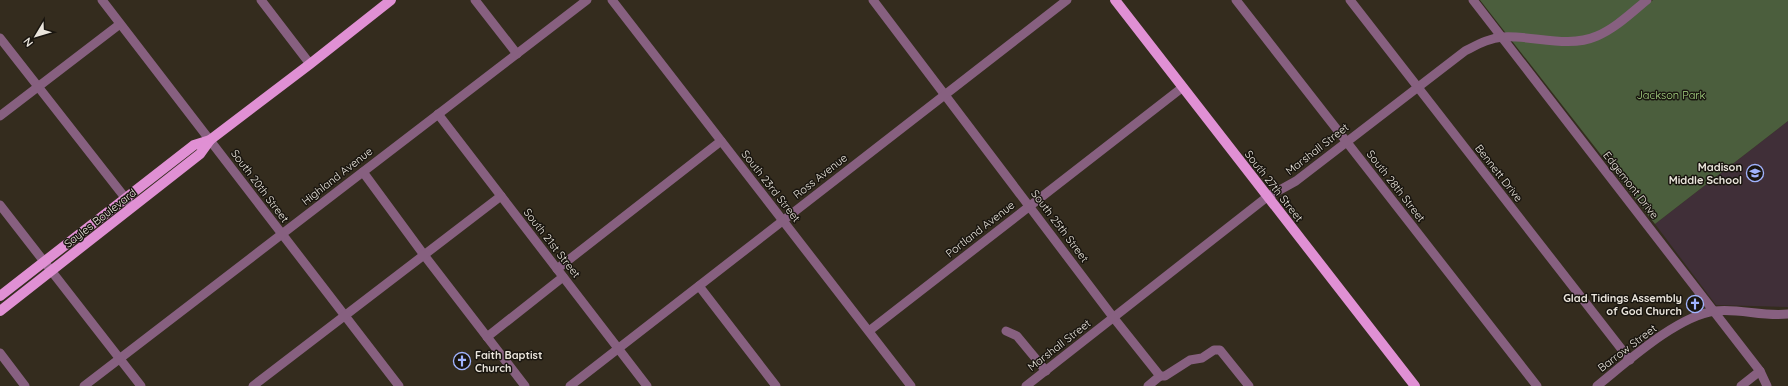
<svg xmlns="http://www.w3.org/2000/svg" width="1788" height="386" viewBox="0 0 1788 386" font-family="Quicksand,sans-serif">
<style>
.education{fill:#402f38}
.green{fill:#4b5e3d}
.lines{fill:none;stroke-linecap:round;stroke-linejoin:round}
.minor{stroke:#876080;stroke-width:9}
.major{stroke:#e090d4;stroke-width:10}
.labels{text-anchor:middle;stroke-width:3;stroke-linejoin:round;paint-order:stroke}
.park-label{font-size:11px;fill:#abdb86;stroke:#19150f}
.street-label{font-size:11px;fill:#eae5dc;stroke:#19150f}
.poi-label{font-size:11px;font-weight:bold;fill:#eae5dc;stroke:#19150f;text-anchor:end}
</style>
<rect width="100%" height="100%" fill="#342c1e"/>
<path class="education" d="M1788,121V307L1716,305L1655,224Z"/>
<path class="green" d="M1480,0H1640L1645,6L1653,0H1788V121L1655,224Z"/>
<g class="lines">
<g class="minor">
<path d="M102,0L399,386"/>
<path d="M261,0L310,64"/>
<path d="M475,0L517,54"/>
<path d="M612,0L911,386"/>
<path d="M873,0L1113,317L1160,376H1165L1190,360L1202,358L1214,350H1220L1249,386"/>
<path d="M1236,0L1537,386"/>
<path d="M1350,0L1630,360"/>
<path d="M1473,0L1760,371L1767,386"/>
<path d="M0,38L130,204"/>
<path d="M438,114L647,386"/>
<path d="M0,116L120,24"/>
<path d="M363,172L424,255L525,386"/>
<path d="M0,205L141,386"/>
<path d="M557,269L721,141"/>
<path d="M699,286L776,386"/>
<path d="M869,331L1183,87"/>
<path d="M1006,331L1017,336L1046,371"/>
<path d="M487,337L563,277"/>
<path d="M0,353L25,386"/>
<path d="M84,386L587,0"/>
<path d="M253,386L501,196"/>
<path d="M570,386L1067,0"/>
<path d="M1026,386L1267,197L1296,181L1465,51C1477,45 1489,38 1503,37C1534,35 1567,49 1597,36C1616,28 1632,12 1647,0"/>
<path d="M1148,386L1160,376"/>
<path d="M1597,386C1627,362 1677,316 1715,311C1739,308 1763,317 1788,314"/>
<path d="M1741,386L1760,371"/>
</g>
<g class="major">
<path d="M1115,0L1415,386"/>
<path d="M0,296L194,145L210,140L310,64L391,0"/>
<path d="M0,311L200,154L210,140"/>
</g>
</g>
<defs>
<g id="school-ring" transform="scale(0.9)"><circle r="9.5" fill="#19150f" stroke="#a0b3fd" stroke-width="1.5"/><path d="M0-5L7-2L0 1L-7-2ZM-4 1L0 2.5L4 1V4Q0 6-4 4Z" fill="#a0b3fd"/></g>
<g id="church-ring" transform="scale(0.9)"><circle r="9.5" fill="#19150f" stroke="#a0b3fd" stroke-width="1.5"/><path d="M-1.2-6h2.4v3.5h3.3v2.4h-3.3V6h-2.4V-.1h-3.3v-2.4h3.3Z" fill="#a0b3fd"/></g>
</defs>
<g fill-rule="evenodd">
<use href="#school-ring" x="1755" y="173"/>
<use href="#church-ring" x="1695" y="304"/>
<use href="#church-ring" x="462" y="361"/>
</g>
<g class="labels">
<g class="park-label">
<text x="1671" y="99">Jackson Park</text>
</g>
<g class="street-label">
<text transform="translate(1317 149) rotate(-38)" y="4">Marshall Street</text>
<text transform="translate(1499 173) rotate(52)" y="4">Bennett Drive</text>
<text transform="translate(337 176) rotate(-38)" y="4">Highland Avenue</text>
<text transform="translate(820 176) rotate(-38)" y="4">Ross Avenue</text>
<text transform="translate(1631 185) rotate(52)" y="4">Edgemont Drive</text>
<text transform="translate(260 186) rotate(53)" y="4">South 20th Street</text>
<text transform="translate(771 186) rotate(52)" y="4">South 23rd Street</text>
<text transform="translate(1274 186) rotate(52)" y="4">South 27th Street</text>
<text transform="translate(1396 186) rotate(52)" y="4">South 28th Street</text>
<text transform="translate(100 218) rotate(-38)" y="4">Sayles Boulevard</text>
<text transform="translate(1060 226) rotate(53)" y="4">South 25th Street</text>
<text transform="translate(980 229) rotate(-38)" y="4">Portland Avenue</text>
<text transform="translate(552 243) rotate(52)" y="4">South 21st Street</text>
<text transform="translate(1059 345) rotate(-38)" y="4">Marshall Street</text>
<text transform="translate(1627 348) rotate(-37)" y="4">Barrow Street</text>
</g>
<g class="poi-label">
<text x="1742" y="171">Madison<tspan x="1742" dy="13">Middle School</tspan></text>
<text x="1682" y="302">Glad Tidings Assembly<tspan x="1682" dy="13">of God Church</tspan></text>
<text x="475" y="359" text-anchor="start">Faith Baptist<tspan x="475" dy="13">Church</tspan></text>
</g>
</g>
<g transform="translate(36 36) rotate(232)" stroke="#19150f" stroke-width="3" paint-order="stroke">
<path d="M0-3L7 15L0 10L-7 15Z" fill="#eae5dc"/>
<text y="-6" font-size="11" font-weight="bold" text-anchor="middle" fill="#eae5dc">N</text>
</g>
</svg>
